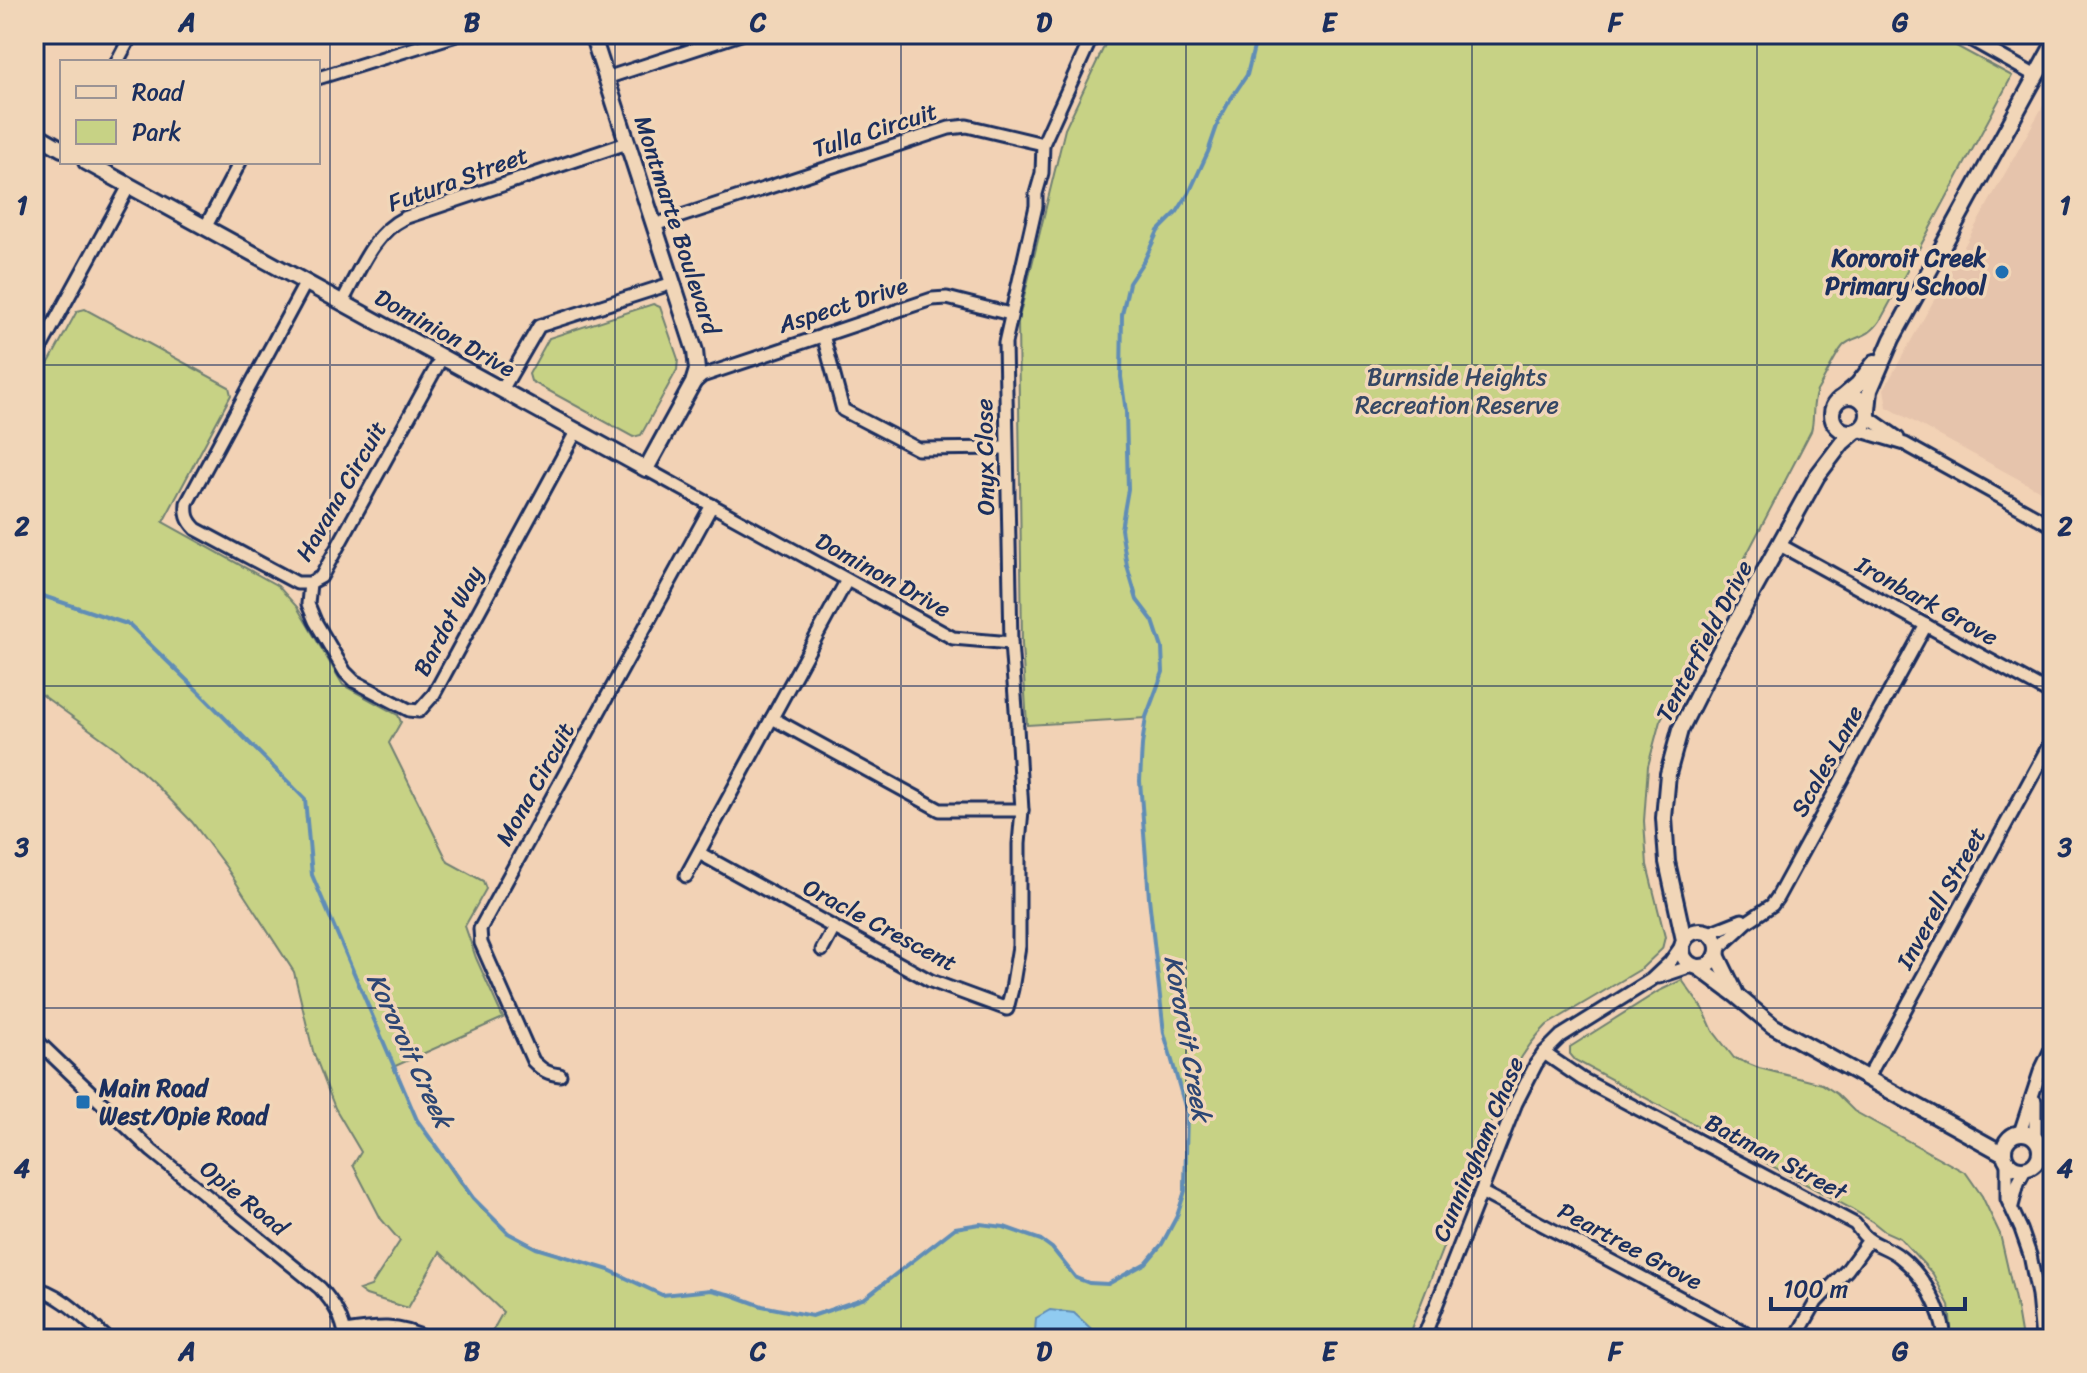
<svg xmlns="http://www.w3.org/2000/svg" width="2087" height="1373" viewBox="0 0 2087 1373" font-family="Sriracha,sans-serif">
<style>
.built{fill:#e6c4ac}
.green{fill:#c7d285;stroke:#718072;stroke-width:2}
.water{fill:#90cbf0;stroke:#618db6;stroke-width:2}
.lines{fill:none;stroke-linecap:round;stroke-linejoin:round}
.stream{stroke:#618db6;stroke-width:4}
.minor-casing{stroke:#1b2f5e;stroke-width:17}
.tertiary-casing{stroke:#1b2f5e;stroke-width:20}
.minor{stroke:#f1d6b8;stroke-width:11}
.tertiary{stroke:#f1d6b8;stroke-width:14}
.grid{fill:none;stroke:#1b2f5e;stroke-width:2;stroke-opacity:0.55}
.poi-dot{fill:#1f6fb2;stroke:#f1d6b8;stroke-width:3}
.labels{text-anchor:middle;stroke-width:7;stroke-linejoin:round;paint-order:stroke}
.street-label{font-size:24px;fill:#1b2f5e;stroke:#f1d6b8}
.poi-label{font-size:24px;font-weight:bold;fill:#1b2f5e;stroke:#f1d6b8;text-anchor:end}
.park-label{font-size:24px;fill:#354764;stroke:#f1d6b8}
.water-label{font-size:26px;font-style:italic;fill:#2d4674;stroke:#f1d6b8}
.neatline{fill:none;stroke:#1b2f5e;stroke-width:3}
.grid-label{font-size:26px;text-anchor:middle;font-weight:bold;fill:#1b2f5e}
</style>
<rect width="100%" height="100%" fill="#f2d2b5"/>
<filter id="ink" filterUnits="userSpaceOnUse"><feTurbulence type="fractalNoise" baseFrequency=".0125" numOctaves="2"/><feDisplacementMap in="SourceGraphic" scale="16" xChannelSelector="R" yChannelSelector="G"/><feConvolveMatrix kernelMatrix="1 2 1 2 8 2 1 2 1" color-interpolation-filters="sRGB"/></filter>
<g filter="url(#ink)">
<path class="built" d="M2053,88V498L1887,407L1884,389Z"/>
<g class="green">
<path d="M1110,34H1934L2012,76L1880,321C1867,340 1854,335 1843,346C1835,355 1824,380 1817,391C1811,404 1815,418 1811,431L1660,721L1648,766L1644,821L1647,865L1665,937L1662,949L1641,969L1547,1025C1508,1063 1492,1122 1472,1172C1451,1228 1429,1283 1407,1339H488L503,1312L440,1252L408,1308L366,1295L359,1290L371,1286L400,1241L381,1219L353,1165L361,1152L335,1108L313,1051L294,972L226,867L192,822L154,783L118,750L34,689V390L77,311L85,309L229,387L231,395L163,522L278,586L297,607L343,685L398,715L401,722L389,743L448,862L483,881L486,889L465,926L476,958L503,1018L393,1067L417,1120L460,1183L481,1208L508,1233L536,1247L609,1270L662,1295L711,1290L732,1295L762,1306L812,1316L865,1298L955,1228L980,1224L1004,1227L1041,1240L1052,1248L1076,1278L1089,1283L1108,1284L1146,1263L1162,1244L1177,1216L1184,1191L1187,1113L1164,1033L1149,898L1140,781L1142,745L1146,718L1027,725L1022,644L1018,322L1065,129Z"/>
<path d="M653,304L660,307L678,359L677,370L641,435L633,437L531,381L529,374L549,338Z"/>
<path d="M1682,980L1704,1011L1713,1031L1734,1058L1759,1068L1822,1084L1837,1094L1854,1111L1966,1173L1982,1196L2000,1234L2016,1304L2022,1339H1952L1949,1305L1933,1274L1900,1238L1884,1231L1873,1222L1852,1209L1575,1060L1570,1054V1047L1659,991Z"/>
</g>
<path class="water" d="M1050,1310L1074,1313L1098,1335L1100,1339H1046L1035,1332L1036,1318Z"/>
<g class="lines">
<path class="stream" d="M34,593L130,625L200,693L305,799L312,875L417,1120L473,1198L508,1233L536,1248L609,1270L662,1295L711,1290L732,1295L762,1306L812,1316L865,1298L955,1228L980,1224L1004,1227L1041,1240L1052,1248L1076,1278L1089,1283L1108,1284L1146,1263L1162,1244L1177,1216L1185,1191L1187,1113L1164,1033L1149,898L1140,781L1142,745L1146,717L1163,672L1162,648L1153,621L1137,600L1127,566L1121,529L1128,489L1126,412L1121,377L1122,315L1129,283L1145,259L1158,231L1177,212L1189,193L1208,152L1219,120L1230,100L1247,75L1256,39L1255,34"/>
<g class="minor-casing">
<g id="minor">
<path d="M1961,34L2036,76"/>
<path d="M117,62L132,34"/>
<path d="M318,78L460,34"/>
<path d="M606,78L741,34"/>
<path d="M654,225L949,128L967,126L1043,144L1093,34"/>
<path d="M205,228L240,162"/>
<path d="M306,282L187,503C186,514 187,520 196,529L297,583H310L321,577L442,357"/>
<path d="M342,302C359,272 372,234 404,218L627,143"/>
<path d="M823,335L843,410L918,449L1006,448"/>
<path d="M34,360L129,186"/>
<path d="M694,383L702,376L932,299L947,298L1010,314"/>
<path d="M502,390L539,326L673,283"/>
<path d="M1868,417L1898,438"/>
<path d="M1858,430L1905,444L2053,526"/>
<path d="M646,469L953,638L1011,643"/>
<path d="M1780,545L2053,695"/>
<path d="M310,583L308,604L315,621L345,672L354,681L409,710L419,711L434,694L577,430"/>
<path d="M1017,723L1011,643L1005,343L1036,206V194L1042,173L1043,144"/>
<path d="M1017,727L1022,810"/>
<path d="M699,853L931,981L1007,1009L1012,989L1019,946V844L1022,810H940L772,718"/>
<path d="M686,876L847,580"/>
<path d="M1709,933L1742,920"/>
<path d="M1718,949L1747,922L1772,905L1777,898L1926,625"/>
<path d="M822,950L834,928"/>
<path d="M1659,977L1692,966"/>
<path d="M34,1038L152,1151L320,1288C334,1303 343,1318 346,1339"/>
<path d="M1544,1053L1582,1079L1855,1224C1859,1229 1862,1234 1867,1238C1877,1246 1890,1248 1900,1257C1924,1276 1942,1309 1945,1339"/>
<path d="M560,1075C548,1074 542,1070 533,1061L481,943L480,929L712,505"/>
<path d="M1867,1079L2053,738"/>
<path d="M2020,1133L2040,1072L2053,1045"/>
<path d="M2035,1139V1101"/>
<path d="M2007,1159V1199L2021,1229L2030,1255L2038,1295L2042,1339"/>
<path d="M1481,1192L1758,1339"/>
<path d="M2012,1206L2018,1183L2026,1168"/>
<path d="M34,1288C59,1291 89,1323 108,1339"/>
<path d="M345,1332C377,1327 398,1324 427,1339"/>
<path d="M1426,1332L1443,1339"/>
<path d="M1423,1339L1516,1103L1536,1064L1544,1053L1561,1036L1651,980L1670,962L1682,945"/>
<path d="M1795,1339L1816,1302L1847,1270L1869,1240"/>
</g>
</g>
<g class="tertiary-casing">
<g id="tertiary">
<path d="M34,133L62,149"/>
<path d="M86,162L646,469L693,383L697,370L695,351L592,34"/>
<circle cx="1850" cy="414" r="18"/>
<path d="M1843,397L1858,384L1875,362"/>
<path d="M1868,410L1870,390L1892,339L2053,45"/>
<circle cx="1700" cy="949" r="18"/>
<path d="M1684,940L1667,862L1664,818L1668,774L1680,730L1713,664L1817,476L1842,443L1856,431"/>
<path d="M1717,955L1735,992"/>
<path d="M1698,967L1737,996L1773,1026L2004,1154"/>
<circle cx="2022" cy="1151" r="18"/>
</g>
</g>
<use href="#minor" class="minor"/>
<use href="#tertiary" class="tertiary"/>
</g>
</g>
<path class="grid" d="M330,34V1339M615,34V1339M901,34V1339M1186,34V1339M1472,34V1339M1757,34V1339M34,365H2053M34,686H2053M34,1008H2053"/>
<g class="poi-dot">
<circle cx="2002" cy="272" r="8"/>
<rect x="75" y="1094" width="16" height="16" rx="4"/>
</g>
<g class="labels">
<g class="street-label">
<text transform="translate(875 130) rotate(-18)" y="8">Tulla Circuit</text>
<text transform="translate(458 179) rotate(-20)" y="8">Futura Street</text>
<text transform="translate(677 225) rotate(72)" y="8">Montmarte Boulevard</text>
<text transform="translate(843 305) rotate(-18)" y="8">Aspect Drive</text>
<text transform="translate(445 333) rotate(29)" y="8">Dominion Drive</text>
<text transform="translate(985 457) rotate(-91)" y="8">Onyx Close</text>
<text transform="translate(341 491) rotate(-60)" y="8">Havana Circuit</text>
<text transform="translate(883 575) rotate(29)" y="8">Dominon Drive</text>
<text transform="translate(1927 601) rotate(29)" y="8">Ironbark Grove</text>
<text transform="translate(448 621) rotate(-62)" y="8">Bardot Way</text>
<text transform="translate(1704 641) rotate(-62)" y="8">Tenterfield Drive</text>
<text transform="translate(1827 761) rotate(-61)" y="8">Scales Lane</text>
<text transform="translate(535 784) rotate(-61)" y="8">Mona Circuit</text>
<text transform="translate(1941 898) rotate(-61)" y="8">Inverell Street</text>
<text transform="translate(880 925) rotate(28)" y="8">Oracle Crescent</text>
<text transform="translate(1478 1149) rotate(-67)" y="8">Cunningham Chase</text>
<text transform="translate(1776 1157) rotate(28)" y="8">Batman Street</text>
<text transform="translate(244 1198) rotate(39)" y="8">Opie Road</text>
<text transform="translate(1630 1246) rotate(28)" y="8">Peartree Grove</text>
</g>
<g class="poi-label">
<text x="1986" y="266">Kororoit Creek<tspan x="1986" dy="28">Primary School</tspan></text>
<text x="99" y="1096" text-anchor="start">Main Road<tspan x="99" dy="28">West/Opie Road</tspan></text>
</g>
<g class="park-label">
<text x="1457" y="385">Burnside Heights<tspan x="1457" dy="28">Recreation Reserve</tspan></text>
</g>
<g class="water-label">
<text transform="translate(1188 1038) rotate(80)" y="9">Kororoit Creek</text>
<text transform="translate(410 1050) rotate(65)" y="9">Kororoit Creek</text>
</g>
</g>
<rect width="2087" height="1373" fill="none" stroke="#f1d6b8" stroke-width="88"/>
<rect x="60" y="60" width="260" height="104" fill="#f1d6b8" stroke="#9b9394" stroke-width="2"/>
<rect x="76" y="86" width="40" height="12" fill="#f1d6b8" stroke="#9b9394" stroke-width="2"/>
<text x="132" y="100" font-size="24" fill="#1b2f5e">Road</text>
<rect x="76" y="120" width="40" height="24" fill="#c7d285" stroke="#9b9394" stroke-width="2"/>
<text x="132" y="140" font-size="24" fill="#1b2f5e">Park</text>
<path d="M1771 1297v12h194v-12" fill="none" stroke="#1b2f5e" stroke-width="4"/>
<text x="1783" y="1297" font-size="24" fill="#1b2f5e" stroke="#f1d6b8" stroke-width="6" paint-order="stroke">100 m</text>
<rect x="44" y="44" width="1999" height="1285" class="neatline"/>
<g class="grid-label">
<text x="187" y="31">A</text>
<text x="472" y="31">B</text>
<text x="758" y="31">C</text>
<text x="1044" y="31">D</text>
<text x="1329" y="31">E</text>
<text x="1615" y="31">F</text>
<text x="1900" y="31">G</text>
<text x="22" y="214">1</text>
<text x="2065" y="214">1</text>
<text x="22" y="535">2</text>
<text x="2065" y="535">2</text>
<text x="22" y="856">3</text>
<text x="2065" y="856">3</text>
<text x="22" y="1177">4</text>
<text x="2065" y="1177">4</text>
<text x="187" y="1360">A</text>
<text x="472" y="1360">B</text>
<text x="758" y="1360">C</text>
<text x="1044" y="1360">D</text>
<text x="1329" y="1360">E</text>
<text x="1615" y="1360">F</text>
<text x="1900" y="1360">G</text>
</g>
</svg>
